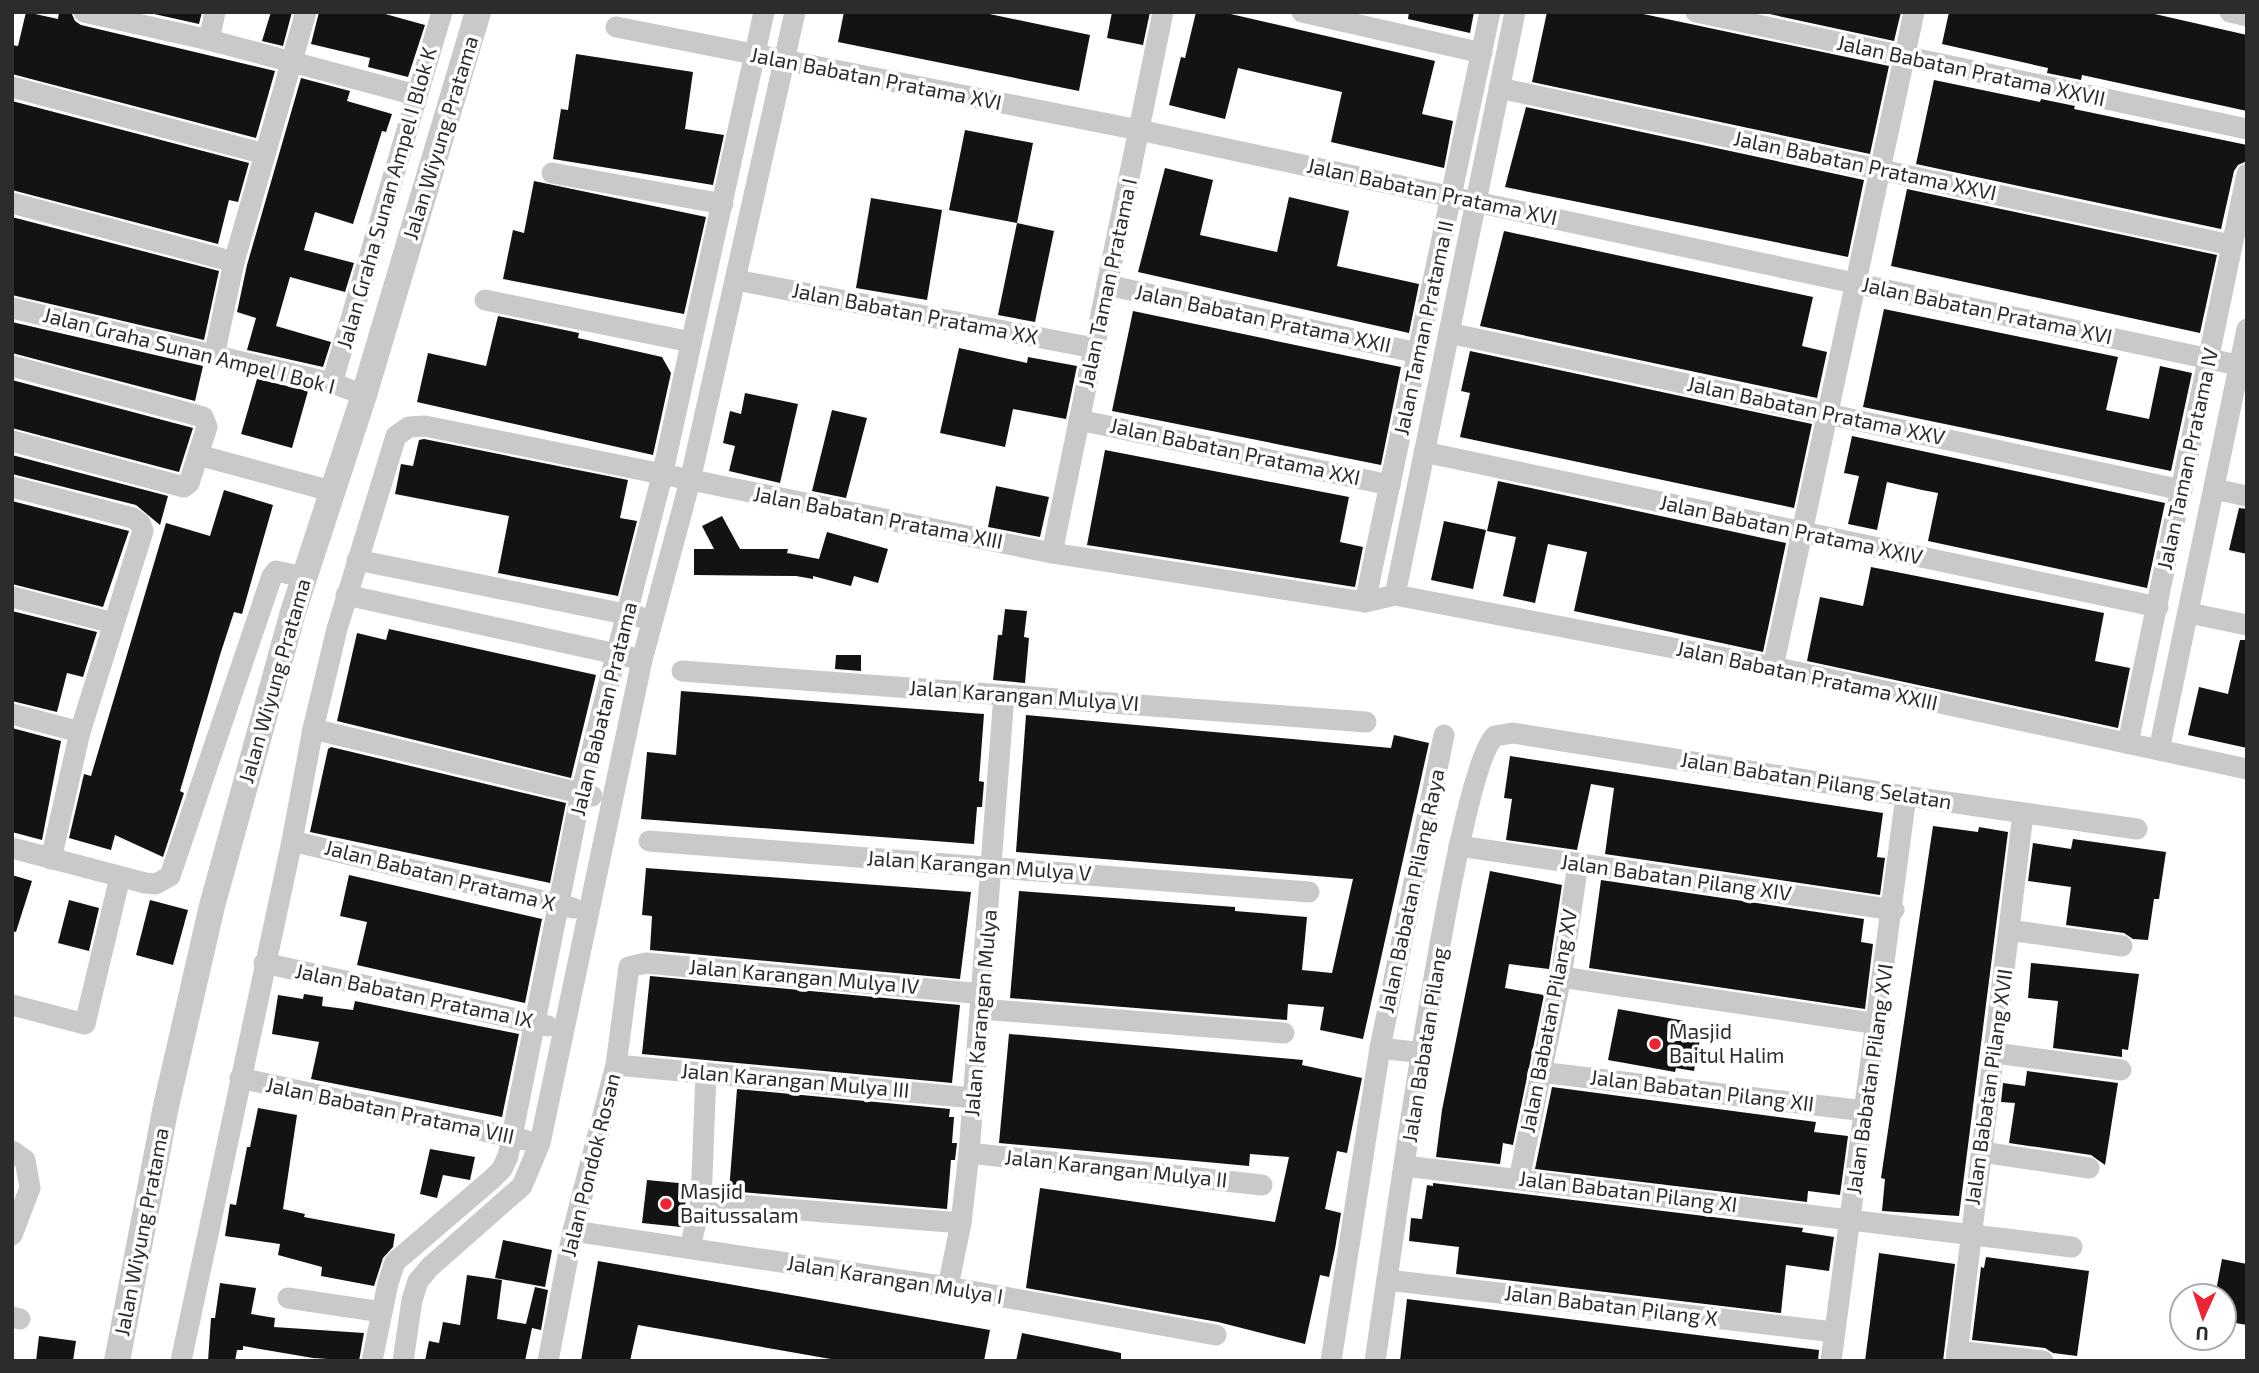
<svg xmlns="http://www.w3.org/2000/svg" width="2259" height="1373" viewBox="0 0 2259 1373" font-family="'Exo 2',sans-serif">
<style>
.building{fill:#131313}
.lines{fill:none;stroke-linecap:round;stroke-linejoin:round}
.minor{stroke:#c9c9c9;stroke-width:21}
.tertiary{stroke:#c9c9c9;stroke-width:26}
.poi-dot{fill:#ec2536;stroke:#fff;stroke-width:2.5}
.labels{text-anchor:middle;stroke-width:7;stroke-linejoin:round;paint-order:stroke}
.street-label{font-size:21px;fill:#2c2c2c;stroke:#fff}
.poi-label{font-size:21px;fill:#2c2c2c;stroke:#fff;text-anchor:start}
</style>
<rect width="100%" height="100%" fill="#fff"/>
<g class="building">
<path d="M26,12L58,19L59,12H71L75,21L81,25L275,71L256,138L12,74V45L18,46Z"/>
<path d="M145,12H202L199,24Z"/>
<path d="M271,12H292L283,46L262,41Z"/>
<path d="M319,12H378L425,25L408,77L368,67L370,58L311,44Z"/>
<path d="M844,12H980L1090,35L1079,91L838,42Z"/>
<path d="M1112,12H1150L1143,45L1107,38Z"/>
<path d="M1196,12H1222L1435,61L1422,114L1453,121L1444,168L1331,142L1342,92L1281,78L1238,68L1225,119L1169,105L1181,57L1185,58Z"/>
<path d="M1409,12H1474L1470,33L1408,19Z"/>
<path d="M1547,12H1634L1889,66L1870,154L1532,82Z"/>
<path d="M1760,12H1901L1894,41Z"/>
<path d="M1949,12H2146L2247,35V111L2082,75L2081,80L2047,73L2048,68L1942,44Z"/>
<path d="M576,54L693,72L685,129L724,135L713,185L553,159L561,109L568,110Z"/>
<path d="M301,78L350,91L347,101L392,114L386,132L382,131L353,224L315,212L304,250L354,263L345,292L290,277L276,326L331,342L323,367L247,350L256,318L237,312L247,265Z"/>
<path d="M1934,80L2040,102L2041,99L2075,106L2074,109L2247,145V161L2238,165L2234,171L2221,229L1916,164Z"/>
<path d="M12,101L249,163L238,202L229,200L218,244L12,190Z"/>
<path d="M1526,107L1864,180L1848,257L1505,187Z"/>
<path d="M965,130L1033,143L1017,223L949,210Z"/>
<path d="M1165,168L1213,180L1200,235L1277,252L1289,197L1349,211L1337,266L1419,284L1409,333L1138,272Z"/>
<path d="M534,181L706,217L684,314L503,279L513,230L524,233Z"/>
<path d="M1907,189L2217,255L2200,333L1891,266Z"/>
<path d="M871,198L942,210L927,300L856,288Z"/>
<path d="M12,217L219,271L204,340L12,295Z"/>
<path d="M1017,223L1054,231L1035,322L998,315Z"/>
<path d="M1504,231L1813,297L1802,346L1827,352L1817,398L1480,326Z"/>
<path d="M1884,309L2118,357L2106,410L2149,419L2160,366L2192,373L2171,471L1863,407Z"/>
<path d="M1133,311L1401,367L1381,465L1112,411Z"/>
<path d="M498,316L579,333L578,338L662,357L671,373L653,455L417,402L428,353L486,366Z"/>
<path d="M12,322L203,366L195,401L12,353Z"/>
<path d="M959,348L1027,363L1028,357L1077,366L1066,419L1013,409L1005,447L940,433Z"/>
<path d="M1470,351L1812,424L1794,508L1460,437L1470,393L1461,391Z"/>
<path d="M257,379L308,391L292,448L241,434Z"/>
<path d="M12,380L193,428L179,472L12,428Z"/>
<path d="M745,393L798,404L780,483L729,471L735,446L723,443L726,429L730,411L741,414Z"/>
<path d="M832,410L867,418L846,498L812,491Z"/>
<path d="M1852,436L2165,503L2147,588L1928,541L1938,493L1922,490L1887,482L1877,530L1848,524L1859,476L1844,473Z"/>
<path d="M424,439L628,480L620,518L637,521L618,596L498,573L509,516L395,494L401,464L413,466L419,440Z"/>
<path d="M1105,450L1349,497L1340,542L1363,547L1355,587L1087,545Z"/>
<path d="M12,455L168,496L160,525L136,505L12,474Z"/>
<path d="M1498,481L1786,543L1763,652L1574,611L1587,552L1548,544L1535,603L1503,596L1516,537L1487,531Z"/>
<path d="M996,486L1049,497L1040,537L988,527Z"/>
<path d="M224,490L273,505L242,614L234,612L220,655L180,791L184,793L163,857L115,835L111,850L69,838L84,774L91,776L166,523L210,536Z"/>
<path d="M12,501L129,531L103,607L12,584Z"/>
<path d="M2239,508L2247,509V554L2229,550Z"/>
<path d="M722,516L740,549H788L787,553L819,559L827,532L888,549L878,583L854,576L851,586L813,576V579L796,576L694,575V549H714L702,526Z"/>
<path d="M1444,521L1486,530L1473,589L1431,580Z"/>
<path d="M1871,567L2104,613L2095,661L2130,668L2118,728L1807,661L1820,597L1863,606Z"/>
<path d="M1005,609L1027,611L1024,637L1029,638L1025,683L993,680L998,635H1002Z"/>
<path d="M12,611L97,632L83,677L67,673L57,712L12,701Z"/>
<path d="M389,629L596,675L571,778L337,721L357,633L386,640Z"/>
<path d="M2240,640H2247V748L2188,735L2199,687L2228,694Z"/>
<path d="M836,655H861V671L835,669Z"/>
<path d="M681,691L984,714L979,781L984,782L982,807H977L974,844L641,819L647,752L676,755Z"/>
<path d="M1026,715L1391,748L1394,735L1429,743L1363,1039L1320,1030L1324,1007L1288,1004L1287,1020L1010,998L1019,891L1235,907V911L1307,917L1302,970L1332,973L1353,879L1016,852Z"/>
<path d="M12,728L61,741L42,840L12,832Z"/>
<path d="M331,747L566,803L550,883L310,832L328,749Z"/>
<path d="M1510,756L1883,813L1877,857L1885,858L1880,895L1605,854L1614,788L1591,784L1577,850L1506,840L1512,799L1504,798Z"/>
<path d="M1933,826L1978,832L1979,827L2008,832L1959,1216L1882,1211L1885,1179L1881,1178Z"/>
<path d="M2073,839L2166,852L2159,899H2154L2148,940L2133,939L2124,933L2066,925L2071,887L2028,881L2033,843L2071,849Z"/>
<path d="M646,868L971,892L960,979L650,950L652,916L642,915Z"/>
<path d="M1490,871L1562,885L1549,969L1509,964L1505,988L1544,995L1513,1145L1503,1143L1500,1164L1436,1157L1442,1110Z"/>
<path d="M12,875L32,881L16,932L12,931Z"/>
<path d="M349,875L542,919L525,1003L357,965L367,922L340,916Z"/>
<path d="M1601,880L1864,919L1861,942L1873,944L1865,1009L1589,968Z"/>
<path d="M69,900L99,908L89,951L58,943Z"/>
<path d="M150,900L188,910L173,965L136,955Z"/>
<path d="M2031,963L2139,974L2128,1050L2122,1049V1057L2053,1048L2058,1001L2028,998Z"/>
<path d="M650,976L960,1005L952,1083L642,1054Z"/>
<path d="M304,994L323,997L322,1006L353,1010L355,1001L519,1034L502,1117L311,1079L319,1042L272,1034L278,995L303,999Z"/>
<path d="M1618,1009L1685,1021L1684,1026L1702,1029L1694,1071L1676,1068L1675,1072L1608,1060Z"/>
<path d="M1009,1034L1303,1060L1302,1065L1362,1078L1347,1153L1337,1151L1325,1209L1341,1213L1335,1249L1329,1277L1320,1275L1305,1344L1218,1322L1026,1288L1040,1188L1275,1222L1289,1157L1250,1154L1249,1166L999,1143Z"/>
<path d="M2027,1071L2118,1083L2105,1165L2091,1155L2009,1143L2015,1103L2001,1102L2003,1083L2025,1086Z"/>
<path d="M1552,1087L1816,1122L1814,1132L1848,1136L1840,1195L1808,1191L1807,1202L1535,1169Z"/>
<path d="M737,1089L950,1109L949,1117H954L952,1143H957L955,1160H951L947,1209L729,1191Z"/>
<path d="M258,1108L297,1115L283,1209L305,1214L304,1217L395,1234L393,1247L383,1258L374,1286L321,1276L322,1267L278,1255L280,1244L225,1236L230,1204L236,1205L247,1147H250Z"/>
<path d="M430,1149L475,1157L470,1180L443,1175L437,1198L420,1194Z"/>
<path d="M647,1180L689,1184L681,1227L642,1223Z"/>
<path d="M1433,1183L1803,1228L1802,1232L1834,1237L1829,1271L1786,1265L1781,1313L1456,1274L1459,1247L1409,1241L1411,1218L1422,1219L1427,1185L1433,1186Z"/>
<path d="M503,1240L552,1250L545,1287L495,1278Z"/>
<path d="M1879,1253L1955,1264L1943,1361H1865Z"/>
<path d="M1986,1257L2089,1271L2077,1356L2053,1353L2045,1348L1972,1340L1981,1267L1984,1268Z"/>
<path d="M2222,1259L2247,1264V1325L2224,1321V1296H2215Z"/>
<path d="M598,1261L990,1330L984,1361H842L638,1325L630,1361H581Z"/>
<path d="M467,1275L502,1280L497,1319L526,1324L535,1287L548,1290L541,1330L532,1328L525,1361H425L429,1341L439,1343L443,1322L460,1325Z"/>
<path d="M220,1283L256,1288L251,1314L275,1318L274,1327L364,1333L359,1361L313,1358L243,1346V1350H237L235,1361H208L211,1318H215Z"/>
<path d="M1407,1299L1819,1350L1818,1361H1400Z"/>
<path d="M1022,1333L1121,1353V1361H1016Z"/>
<path d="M39,1336L76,1341L73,1361H36Z"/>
</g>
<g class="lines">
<g class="minor">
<path d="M84,12L209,40L416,95"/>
<path d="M1302,12L1482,53"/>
<path d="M1696,12L2247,129"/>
<path d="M2230,12L2247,16"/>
<path d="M616,27L1139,130L2247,367"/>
<path d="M209,40L215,12"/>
<path d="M12,87L265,154"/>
<path d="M1499,88L2231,245"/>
<path d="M552,173L723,204"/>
<path d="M12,203L234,262"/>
<path d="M736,280L1094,348"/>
<path d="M1107,285L1418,353"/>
<path d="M485,300L691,342"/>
<path d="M12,308L332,383L364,395"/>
<path d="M1449,333L2182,490"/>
<path d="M214,356L234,262L306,12"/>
<path d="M12,366L203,417L207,427L189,483L184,487L12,441"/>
<path d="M332,383L442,12"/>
<path d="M1079,420L1390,485"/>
<path d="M1424,452L2158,607"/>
<path d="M198,455L331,491"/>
<path d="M12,487L133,518L140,523L143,531L80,732L51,859"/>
<path d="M2214,489L2247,496"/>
<path d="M1052,553L1163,12"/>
<path d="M357,560L640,617"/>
<path d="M346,595L630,657"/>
<path d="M1395,595L1515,12"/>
<path d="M12,597L113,623"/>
<path d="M1365,602L1490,12"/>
<path d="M2189,613L2247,625"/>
<path d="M1773,667L1914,12"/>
<path d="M682,671L1366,722"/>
<path d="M12,714L80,732"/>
<path d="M313,729L592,796"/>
<path d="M2128,743L2247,174"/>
<path d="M2159,750L2247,329"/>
<path d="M292,841L573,908"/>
<path d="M649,841L1309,892"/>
<path d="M1459,846L1894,910"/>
<path d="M12,848L145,883L156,884L170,876L272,576L276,571L304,577"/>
<path d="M2009,930L2122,946"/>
<path d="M264,963L548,1026"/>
<path d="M1561,977L1878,1024"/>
<path d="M12,1005L85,1024L120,877"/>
<path d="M981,1009L1284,1033"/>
<path d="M1380,1048L1423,1053"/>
<path d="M1995,1053L2121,1070"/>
<path d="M616,1065L974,1098"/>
<path d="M1540,1072L1865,1111"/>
<path d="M240,1078L525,1140"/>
<path d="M12,1151L25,1160L30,1188L12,1235"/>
<path d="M1982,1152L2089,1168"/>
<path d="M969,1153L1262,1185"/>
<path d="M1405,1166L2072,1247"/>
<path d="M1519,1179L1561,977L1578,864"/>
<path d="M701,1202L961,1223"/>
<path d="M573,1231L948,1287L1216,1335"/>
<path d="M690,1247L701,1202L706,1073"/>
<path d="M1387,1280L1834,1332"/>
<path d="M948,1287L961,1223L969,1153L1004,695"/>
<path d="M288,1298L382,1312"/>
<path d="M12,1317L20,1319"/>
<path d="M1957,1351L2043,1361"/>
<path d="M181,1361L292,841L313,729L337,629L396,436L409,427L425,426L1052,553L1365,602L1395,595L1773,667L2247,769"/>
<path d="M372,1361L388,1283L395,1262L492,1179L502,1169L508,1156L581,793L662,476L764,12"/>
<path d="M403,1361L412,1300L418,1281L430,1267L522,1186L540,1143L642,660L690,481L795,12"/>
<path d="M548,1361L573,1231L616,1065L629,967L646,963L983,994"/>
<path d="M1331,1361L1380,1048L1444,735"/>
<path d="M1375,1361C1388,1276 1456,770 1495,736L1513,733L1906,796L2137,829"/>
<path d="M1831,1361L1906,796"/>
<path d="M1956,1361L2023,814"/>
</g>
<path class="tertiary" d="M117,1361L166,1106L212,906L293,612L364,395L478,12"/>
</g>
<g class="poi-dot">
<circle cx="1655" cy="1044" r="7"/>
<circle cx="666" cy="1204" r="7"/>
</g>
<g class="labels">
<g class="street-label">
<text transform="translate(1971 71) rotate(12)" y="7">Jalan Babatan Pratama XXVII</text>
<text transform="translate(876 79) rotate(11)" y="7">Jalan Babatan Pratama XVI</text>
<text transform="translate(441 138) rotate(-73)" y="7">Jalan Wiyung Pratama</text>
<text transform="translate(1865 166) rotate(12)" y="7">Jalan Babatan Pratama XXVI</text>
<text transform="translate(1432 192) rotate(12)" y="7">Jalan Babatan Pratama XVI</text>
<text transform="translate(387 198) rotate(-74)" y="7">Jalan Graha Sunan Ampel I Blok K</text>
<text transform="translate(1108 283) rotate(-78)" y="7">Jalan Taman Pratama I</text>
<text transform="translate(1987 311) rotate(12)" y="7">Jalan Babatan Pratama XVI</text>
<text transform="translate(915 314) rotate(11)" y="7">Jalan Babatan Pratama XX</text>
<text transform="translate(1263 319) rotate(12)" y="7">Jalan Babatan Pratama XXII</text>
<text transform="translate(1424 328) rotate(-78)" y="7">Jalan Taman Pratama II</text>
<text transform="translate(189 351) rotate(14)" y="7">Jalan Graha Sunan Ampel I Bok I</text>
<text transform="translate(1816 411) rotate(12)" y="7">Jalan Babatan Pratama XXV</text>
<text transform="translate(1235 452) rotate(12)" y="7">Jalan Babatan Pratama XXI</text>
<text transform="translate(2188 459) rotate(-78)" y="7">Jalan Taman Pratama IV</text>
<text transform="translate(878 518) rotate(11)" y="7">Jalan Babatan Pratama XIII</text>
<text transform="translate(1791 530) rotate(12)" y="7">Jalan Babatan Pratama XXIV</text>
<text transform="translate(1807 676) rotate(12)" y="7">Jalan Babatan Pratama XXIII</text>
<text transform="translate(275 681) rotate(-74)" y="7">Jalan Wiyung Pratama</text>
<text transform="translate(1024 696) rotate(4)" y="7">Jalan Karangan Mulya VI</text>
<text transform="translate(604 709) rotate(-76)" y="7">Jalan Babatan Pratama</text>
<text transform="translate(1816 781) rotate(9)" y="7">Jalan Babatan Pilang Selatan</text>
<text transform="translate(979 866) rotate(4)" y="7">Jalan Karangan Mulya V</text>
<text transform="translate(440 876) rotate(14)" y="7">Jalan Babatan Pratama X</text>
<text transform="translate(1676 878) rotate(8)" y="7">Jalan Babatan Pilang XIV</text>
<text transform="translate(1412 891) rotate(-78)" y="7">Jalan Babatan Pilang Raya</text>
<text transform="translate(804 977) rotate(5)" y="7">Jalan Karangan Mulya IV</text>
<text transform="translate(414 996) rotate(12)" y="7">Jalan Babatan Pratama IX</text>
<text transform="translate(981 1013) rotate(-85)" y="7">Jalan Karangan Mulya</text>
<text transform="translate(1549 1021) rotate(-79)" y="7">Jalan Babatan Pilang XV</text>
<text transform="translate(1425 1045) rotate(-81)" y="7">Jalan Babatan Pilang</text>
<text transform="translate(1870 1079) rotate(-82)" y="7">Jalan Babatan Pilang XVI</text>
<text transform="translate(795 1081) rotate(5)" y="7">Jalan Karangan Mulya III</text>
<text transform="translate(1989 1087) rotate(-82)" y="7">Jalan Babatan Pilang XVII</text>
<text transform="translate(1702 1091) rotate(7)" y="7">Jalan Babatan Pilang XII</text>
<text transform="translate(390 1111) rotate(12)" y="7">Jalan Babatan Pratama VIII</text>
<text transform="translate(591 1165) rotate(-76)" y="7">Jalan Pondok Rosan</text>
<text transform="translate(1116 1169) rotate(6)" y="7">Jalan Karangan Mulya II</text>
<text transform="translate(1628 1192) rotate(7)" y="7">Jalan Babatan Pilang XI</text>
<text transform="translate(142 1232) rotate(-79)" y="7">Jalan Wiyung Pratama</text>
<text transform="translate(895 1280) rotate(9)" y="7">Jalan Karangan Mulya I</text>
<text transform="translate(1611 1306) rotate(7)" y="7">Jalan Babatan Pilang X</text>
</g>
<g class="poi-label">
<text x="1669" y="1039">Masjid<tspan x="1669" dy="24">Baitul Halim</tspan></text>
<text x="680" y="1199">Masjid<tspan x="680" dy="24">Baitussalam</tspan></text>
</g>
</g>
<rect width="2259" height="1373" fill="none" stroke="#2c2c2c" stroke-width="28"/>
<g transform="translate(2203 1317) rotate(183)"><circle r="33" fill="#ffffff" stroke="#ababab" stroke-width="2"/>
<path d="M0-5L12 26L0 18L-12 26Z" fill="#ec2536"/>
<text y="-10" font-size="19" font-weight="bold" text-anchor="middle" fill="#2c2c2c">U</text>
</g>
</svg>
